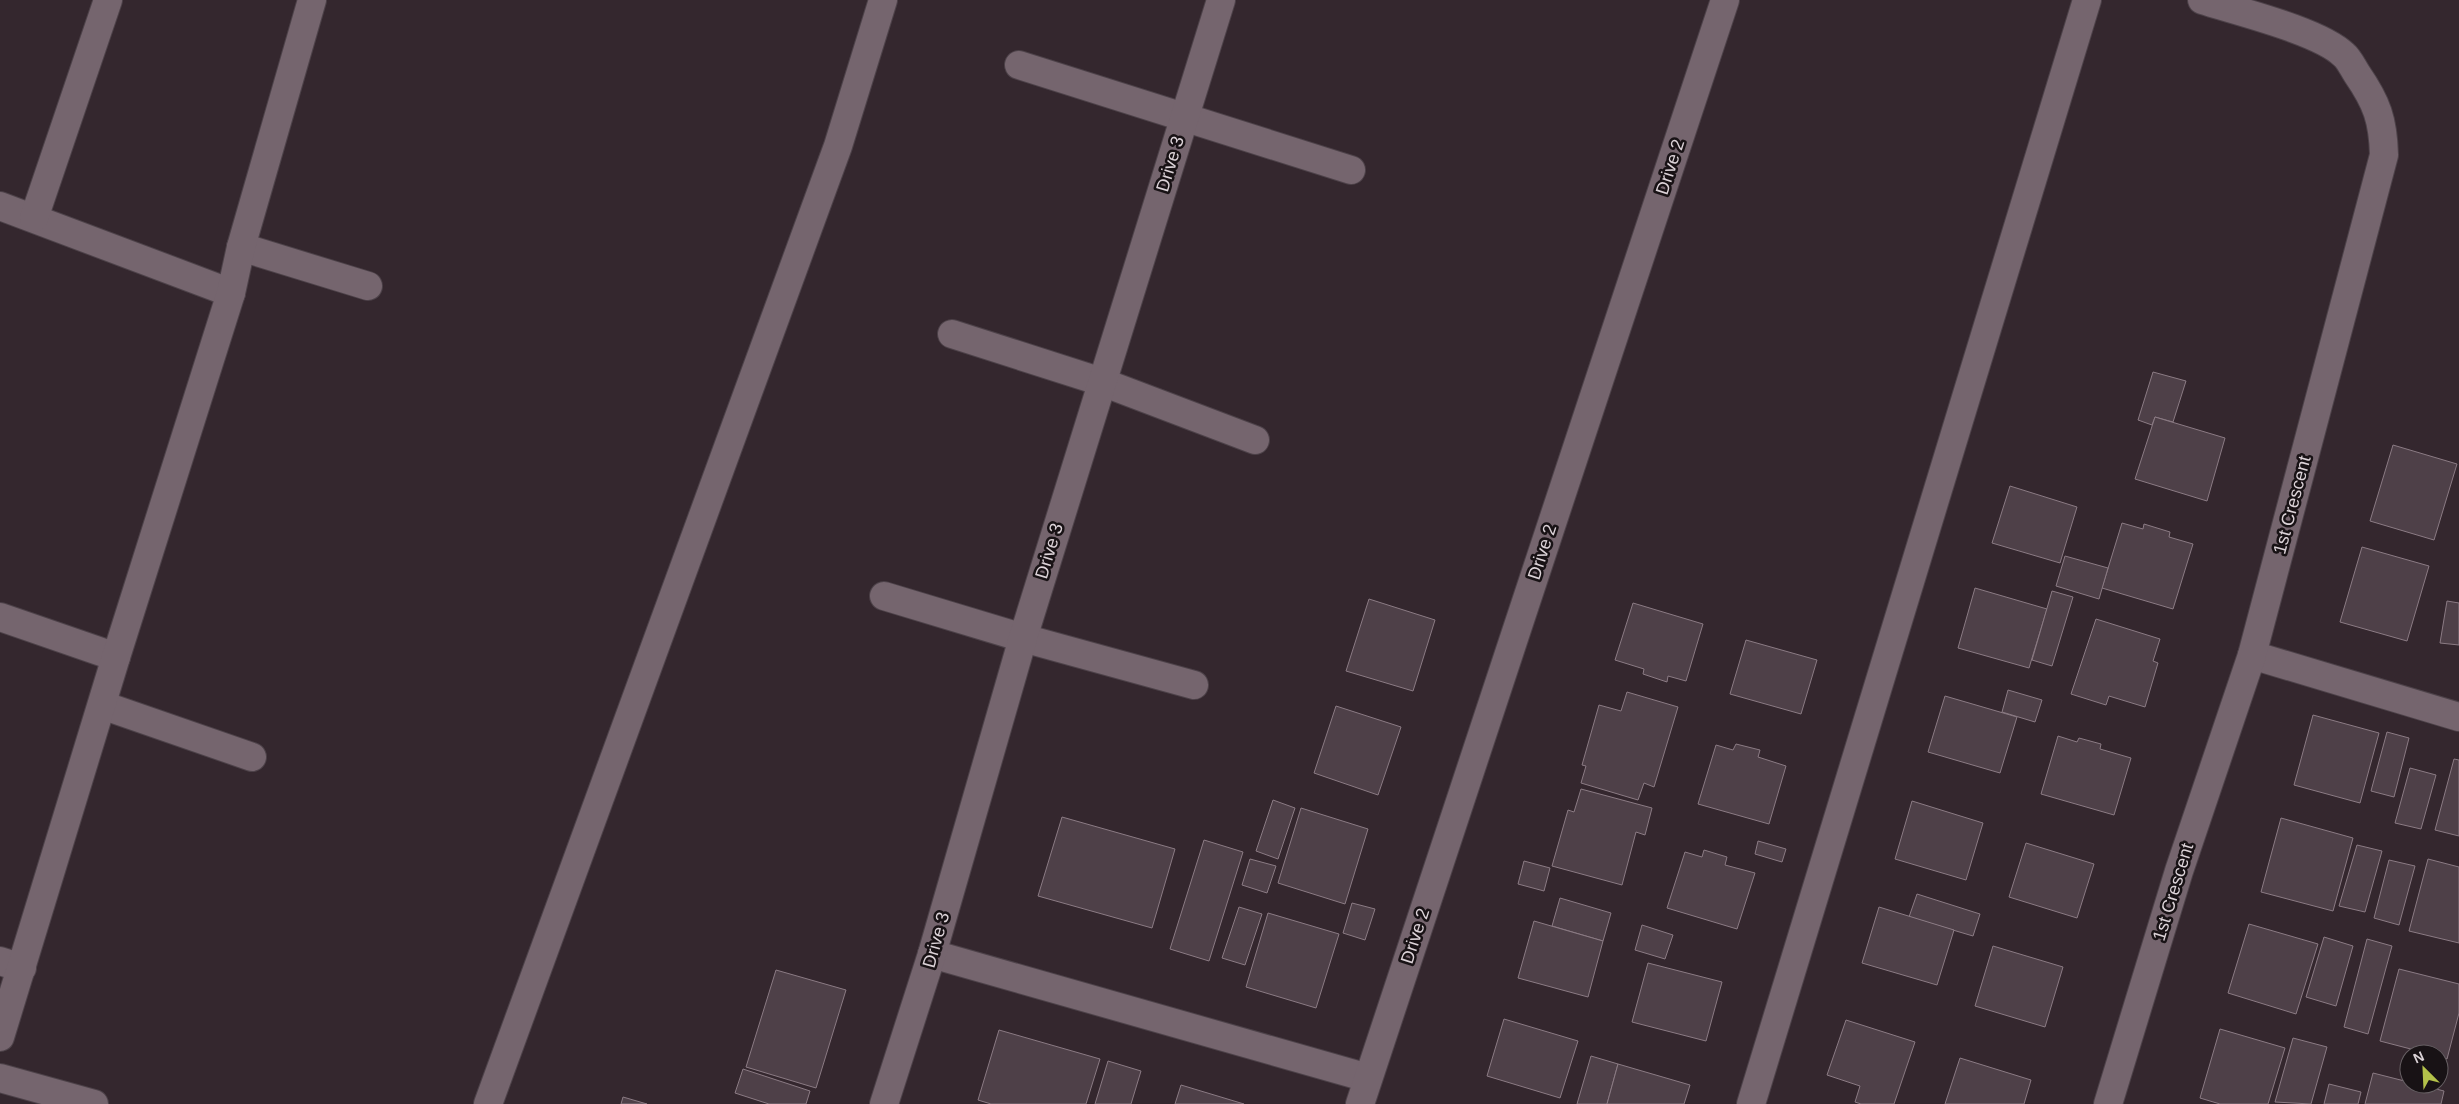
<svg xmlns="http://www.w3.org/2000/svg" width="2459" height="1104" viewBox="0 0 2459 1104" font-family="Arial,sans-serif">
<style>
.building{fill:#4e4048;stroke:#8b7b84}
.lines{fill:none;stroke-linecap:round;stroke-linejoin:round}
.minor-casing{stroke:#4d4249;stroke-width:30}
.minor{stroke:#75656e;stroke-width:28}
.labels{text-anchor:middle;stroke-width:5;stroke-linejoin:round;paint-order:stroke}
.street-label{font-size:18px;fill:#dcd3d8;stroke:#181215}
</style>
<rect width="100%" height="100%" fill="#34272e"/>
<g class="building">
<path d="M2153,372L2186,381L2173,422L2155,417L2152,425L2138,420Z"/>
<path d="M2155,417L2225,438L2207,501L2135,479Z"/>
<path d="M2393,445L2457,464L2434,540L2370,521Z"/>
<path d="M2010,486L2077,507L2060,563L1992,543Z"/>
<path d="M2122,523L2143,529L2144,524L2170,532L2169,537L2193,544L2173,609L2102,588Z"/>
<path d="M2362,547L2429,566L2407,641L2340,622Z"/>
<path d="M2065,556L2108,568L2099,599L2056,586Z"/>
<path d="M1975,588L2047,609L2029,668L1958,648Z"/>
<path d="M2052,591L2073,597L2052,666L2032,660Z"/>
<path d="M1369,599L1435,620L1413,691L1346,671Z"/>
<path d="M2447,601L2459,603V645L2440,643Z"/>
<path d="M1633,603L1703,624L1686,681L1668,676L1667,682L1643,674L1644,669L1615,660Z"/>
<path d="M2096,619L2160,639L2153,661L2158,663L2145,707L2109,696L2106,705L2071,694Z"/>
<path d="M1746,640L1817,660L1801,714L1730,694Z"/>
<path d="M2008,690L2042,700L2035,722L2002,712Z"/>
<path d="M1627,692L1678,707L1654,787L1644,783L1638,800L1581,783L1586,766L1582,765L1599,705L1621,711Z"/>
<path d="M1945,696L2017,717L2000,773L1928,752Z"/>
<path d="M1336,706L1401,727L1378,795L1314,773Z"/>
<path d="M2313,715L2379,733L2360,803L2294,785Z"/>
<path d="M2387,732L2409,738L2394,797L2371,791Z"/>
<path d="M2058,736L2077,742L2079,738L2101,744L2100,749L2131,758L2114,815L2041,794Z"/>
<path d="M1736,744L1760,750L1758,757L1786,766L1769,824L1698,804L1716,745L1733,750Z"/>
<path d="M2454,759L2459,760V836L2435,830Z"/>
<path d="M2410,768L2436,775L2421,829L2395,823Z"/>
<path d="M1581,789L1652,808L1645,835L1636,832L1622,885L1552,866L1568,810L1574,812Z"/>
<path d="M1273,800L1295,808L1278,859L1256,851Z"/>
<path d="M1912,801L1983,823L1966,880L1895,859Z"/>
<path d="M1301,808L1368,829L1345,904L1278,883Z"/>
<path d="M1062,817L1175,849L1152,928L1038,896Z"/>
<path d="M2281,818L2353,838L2333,911L2261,892Z"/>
<path d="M1204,840L1243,852L1209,961L1170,949Z"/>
<path d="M1758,841L1786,849L1782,862L1755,854Z"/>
<path d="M2026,843L2094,864L2077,918L2009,897Z"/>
<path d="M2357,845L2382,851L2365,912L2339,906Z"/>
<path d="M1704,850L1727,857L1725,865L1755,873L1737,929L1667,908L1685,852L1702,857Z"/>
<path d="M1250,859L1276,866L1267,893L1242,885Z"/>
<path d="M2428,859L2459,867V943L2409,931Z"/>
<path d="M2389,860L2415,866L2399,925L2374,918Z"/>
<path d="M1524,861L1550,868L1544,891L1518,884Z"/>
<path d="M1917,894L1980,914L1973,936L1909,917Z"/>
<path d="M1560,898L1611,913L1603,941L1552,926Z"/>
<path d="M1352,903L1375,909L1365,940L1343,933Z"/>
<path d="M1239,907L1262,914L1245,965L1222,958Z"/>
<path d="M1879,907L1954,930L1937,985L1862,963Z"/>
<path d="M1268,913L1339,934L1316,1008L1246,987Z"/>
<path d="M1534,921L1603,941L1588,997L1518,978Z"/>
<path d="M2249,924L2318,944L2296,1014L2228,993Z"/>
<path d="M1642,925L1673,935L1665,959L1635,950Z"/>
<path d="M2324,937L2353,946L2336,1006L2306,997Z"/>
<path d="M2367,939L2392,946L2368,1034L2344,1027Z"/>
<path d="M1993,946L2063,967L2045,1027L1975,1006Z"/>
<path d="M1648,963L1722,982L1706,1041L1632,1022Z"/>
<path d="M2399,969L2459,984V1013L2447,1059L2439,1056V1054H2430L2380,1041Z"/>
<path d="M776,970L846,990L816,1088L746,1067Z"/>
<path d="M1504,1019L1578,1041L1560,1098L1487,1076Z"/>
<path d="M1846,1020L1915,1042L1894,1104H1861L1855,1102L1860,1086L1827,1075Z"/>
<path d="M2220,1029L2285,1048L2268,1104H2220L2200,1098Z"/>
<path d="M999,1030L1100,1059L1086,1104H991L978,1100Z"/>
<path d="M2293,1038L2327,1047L2311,1104L2275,1102Z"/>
<path d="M1591,1056L1618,1064L1607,1104H1577Z"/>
<path d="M1960,1058L2031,1080L2024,1104H1945Z"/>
<path d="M1108,1061L1141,1071L1131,1104H1095Z"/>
<path d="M1618,1064L1690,1085L1684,1104H1607Z"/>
<path d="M743,1069L810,1091L806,1104H769L735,1093Z"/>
<path d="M2373,1073L2444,1091L2441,1104H2365Z"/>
<path d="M2329,1084L2361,1092L2358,1104H2324Z"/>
<path d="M1181,1085L1244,1104H1175Z"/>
<path d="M623,1097L647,1104H621Z"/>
</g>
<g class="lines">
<g class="minor-casing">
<g id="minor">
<path d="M1019,65L1351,170"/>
<path d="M0,206L231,293"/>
<path d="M34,218L108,0"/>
<path d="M241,247L368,286"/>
<path d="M952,334L1102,382L1255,440"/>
<path d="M884,596L1023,638L1194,685"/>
<path d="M0,617L116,657"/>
<path d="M2252,655L2459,717"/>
<path d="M102,705L252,757"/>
<path d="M932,954L1368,1078"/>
<path d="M0,961L22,968"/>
<path d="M0,1037L116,657L231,293L241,247L312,0"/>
<path d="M0,1078L94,1104"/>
<path d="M488,1104L838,146L883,0"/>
<path d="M884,1104L932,954L1023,638L1221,0"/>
<path d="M1360,1104L1725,0"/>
<path d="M1751,1104L2087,0"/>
<path d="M2108,1104L2179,871L2252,655L2384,155C2383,120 2377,103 2357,74C2353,68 2349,59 2344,55C2320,31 2236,11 2202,0"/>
</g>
</g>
<use href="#minor" class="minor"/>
</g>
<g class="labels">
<g class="street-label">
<text transform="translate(1170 164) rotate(-73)" y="6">Drive 3</text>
<text transform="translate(1670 167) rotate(-72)" y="6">Drive 2</text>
<text transform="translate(2292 505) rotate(-75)" y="6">1st Crescent</text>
<text transform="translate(1049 551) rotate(-73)" y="6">Drive 3</text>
<text transform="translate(1542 552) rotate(-72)" y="6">Drive 2</text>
<text transform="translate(2173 892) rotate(-73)" y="6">1st Crescent</text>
<text transform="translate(1415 936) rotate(-72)" y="6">Drive 2</text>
<text transform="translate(936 940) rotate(-74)" y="6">Drive 3</text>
</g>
</g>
<g transform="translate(2424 1069) rotate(336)"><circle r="24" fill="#181215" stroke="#665f63"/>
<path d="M0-4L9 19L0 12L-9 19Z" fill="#b4c24a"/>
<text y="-8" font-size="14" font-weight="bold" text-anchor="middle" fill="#dcd3d8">N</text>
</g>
</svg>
